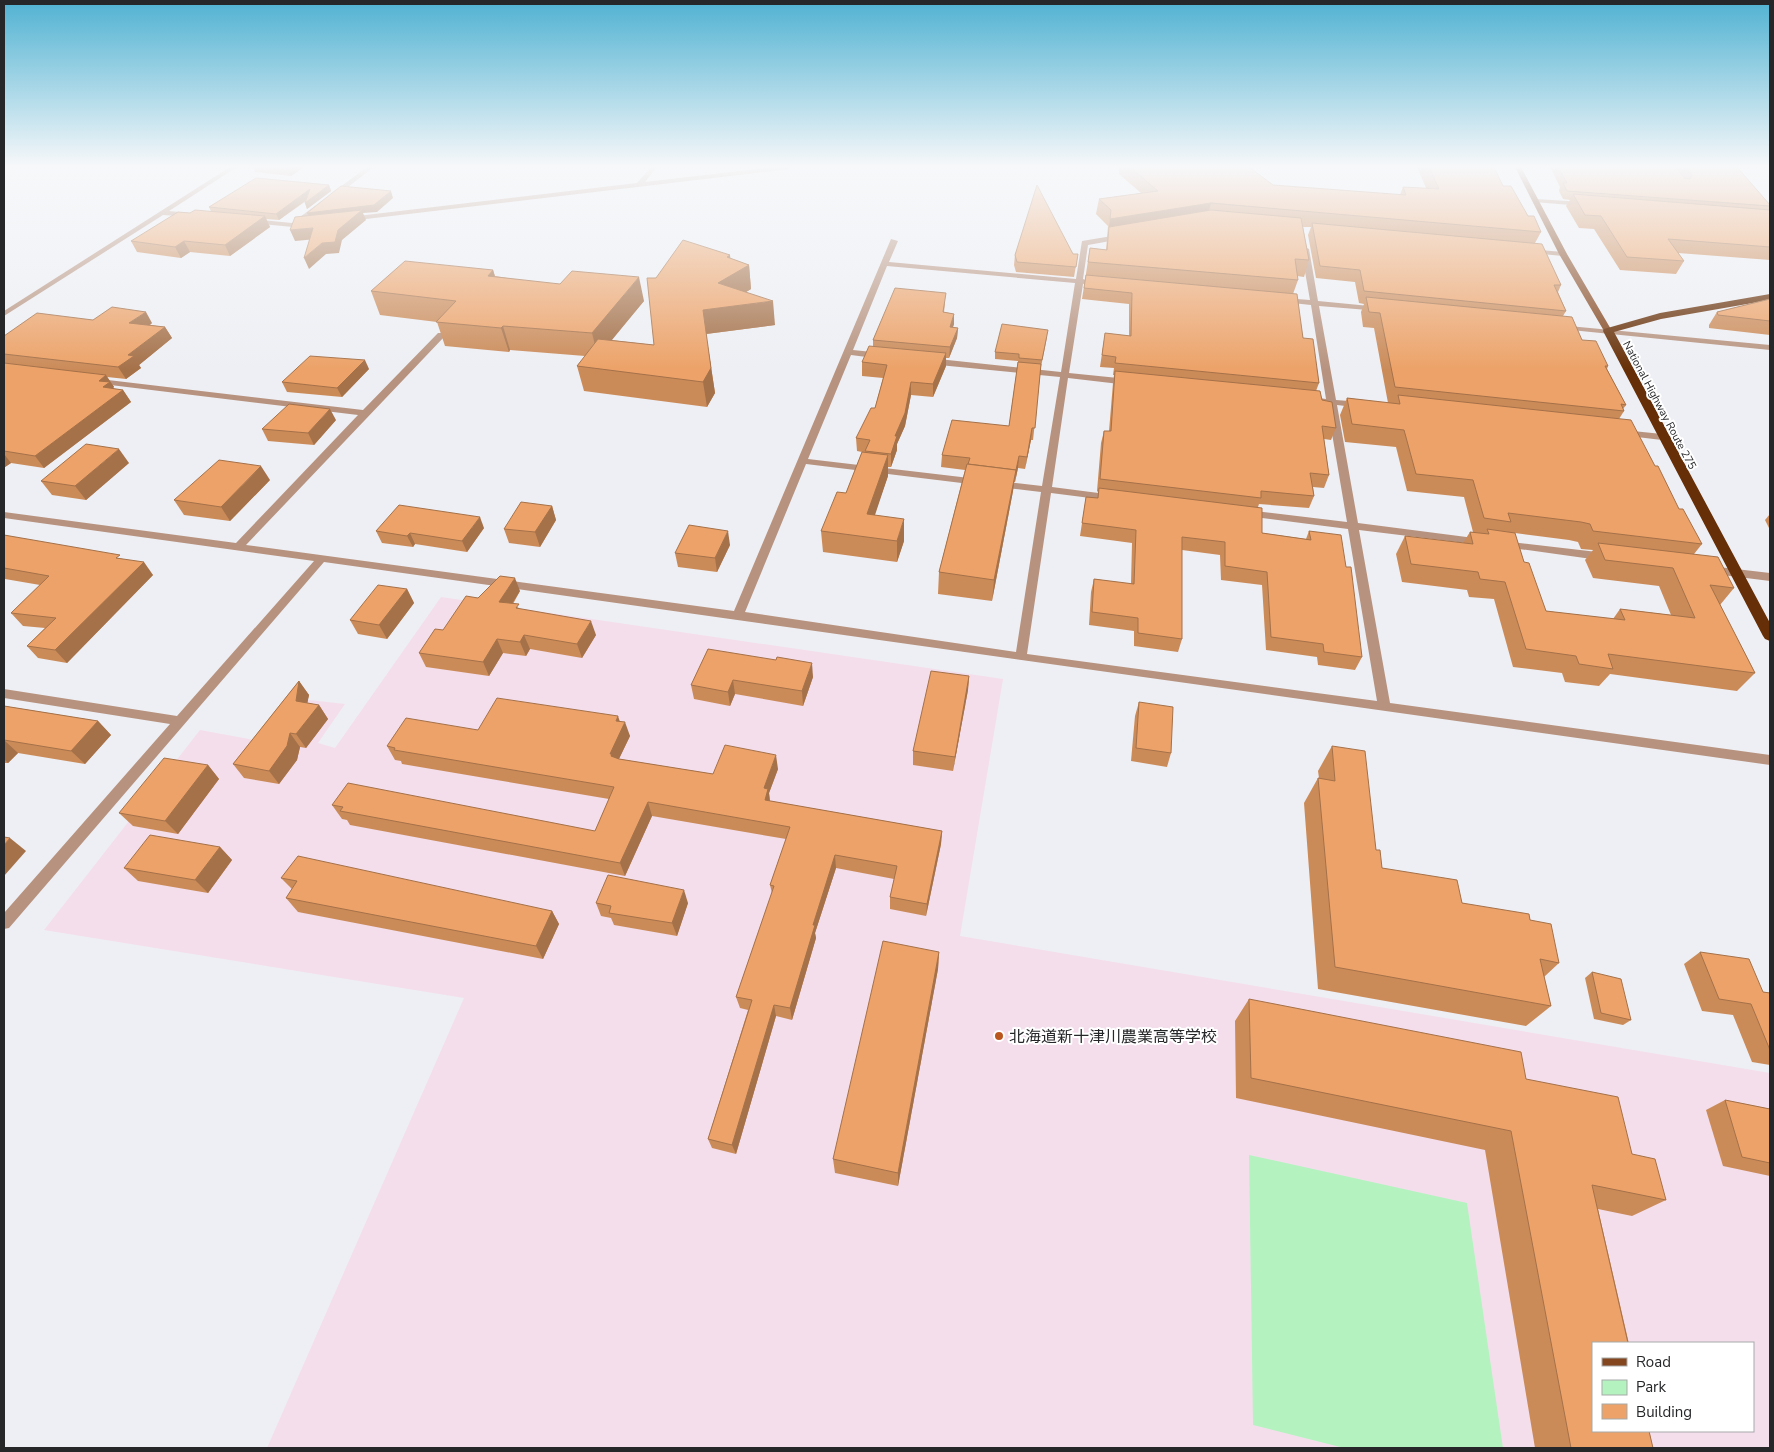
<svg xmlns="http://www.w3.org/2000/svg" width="1774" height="1452" viewBox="0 0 1774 1452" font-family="'Nunito Sans','Noto Sans JP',sans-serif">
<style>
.education{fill:#f4deec;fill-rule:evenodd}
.green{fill:#b4f3c0}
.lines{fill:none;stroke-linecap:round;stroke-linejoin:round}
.minor{fill:#b7937f;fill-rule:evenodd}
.major{fill:#83461f;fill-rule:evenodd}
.highway{fill:#662f07;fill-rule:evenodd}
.wall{fill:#cb8b59;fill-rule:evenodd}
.shaded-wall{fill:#a57149}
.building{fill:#eca268;stroke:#a57149}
.poi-dot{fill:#ba571e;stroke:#fff;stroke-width:2}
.labels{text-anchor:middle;stroke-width:4;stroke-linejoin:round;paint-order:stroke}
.far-street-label{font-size:11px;fill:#262729;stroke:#fff}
.near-poi-label{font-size:16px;fill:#262729;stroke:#fff;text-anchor:start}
</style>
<rect width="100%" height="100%" fill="#eeeff4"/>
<path class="education" d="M441,597L1003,679L960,936L1770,1073V1448H267L464,998L44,930L200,730L265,742L300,699L345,704L318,743L335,748ZM1593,1343H1753V1431H1593Z"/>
<path class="green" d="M1249,1155L1467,1203L1503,1448H1344L1253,1425Z"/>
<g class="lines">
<g class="minor">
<path d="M230,167H237L169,211L190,213H193V217L163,215L4,316V311Z"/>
<path d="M367,167H374L302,222L310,221V225L293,227L252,223L248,221L252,219L292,223Z"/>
<path d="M651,167H657L645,182L772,167H792L789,169L349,221L345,219L349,217L637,183Z"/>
<path d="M1536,199L1583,202L1586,204L1583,206L1534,202V200Z"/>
<path d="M1124,234L1128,236L1127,238L1088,245L1083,279L1090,282L1083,284L1069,373L1128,379L1132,382L1128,385L1068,378L1052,487L1114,495L1119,498L1114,501L1051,493L1027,654L1377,701L1348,529L1246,516L1241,513L1246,510L1347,522L1327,404L1305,402L1300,399L1305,396L1326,399L1311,305L1283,302L1279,300L1283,298L1310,300L1301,249L1305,247L1309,249L1318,301L1380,307L1384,309L1380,311L1319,306L1336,400L1362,402L1367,405L1362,408L1337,405L1358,523L1482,539L1487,542L1482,545L1359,530L1390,703L1770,755V765L324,562L9,928L4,929V913L170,724L4,698V689L177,716L314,561L4,518V512L236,543L358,415L94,383L90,380L91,378L363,410L438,333H444V337L246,545L734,611L891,239L898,241L889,262L1076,279L1082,241ZM887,266L1075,283L1061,372L929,358L925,361L929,364L1060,377L1042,486L998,481L993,484L998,487L1041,492L1016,652L745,612L806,464L978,485L983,482L978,479L808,459L851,355L882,359L886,356L882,353L853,350Z"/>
<path d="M1528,249L1563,252L1567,254L1563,256L1531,253L1527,251Z"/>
<path d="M1558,325L1770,345V350L1561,329H1558Z"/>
<path d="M1623,430L1662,434L1667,437L1662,440L1620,435V431Z"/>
<path d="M1502,541L1606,553L1611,557L1606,561L1498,546L1497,544Z"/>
<path d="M1710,566L1770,573V581L1706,573L1705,570Z"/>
</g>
<path class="major" d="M1515,167H1521L1567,254L1612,331L1611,333L1604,331L1559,254Z"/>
<path class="highway" d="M1770,294V300L1661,319L1614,332L1770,623V641L1765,639L1763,636L1603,331L1604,329L1660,313Z"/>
</g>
<g class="wall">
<path d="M253,167H304L291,176L255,172Z"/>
<path d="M1119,167H1249L1273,185L1400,195L1403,187L1426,188L1417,167H1494L1503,186L1541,232L1535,243L1561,285L1558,292L1566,311L1563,316L1582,340L1608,366L1607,369L1626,405L1623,409L1624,411L1619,419L1702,544L1694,554L1734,588L1720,605L1755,673L1737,691L1610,674L1599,686L1565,682L1562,673L1513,667L1494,599L1469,597L1467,590L1402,582L1396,554L1405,536L1463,543L1470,532H1473L1464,497L1407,491L1396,447L1345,442L1340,415L1347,398L1388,403L1374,328L1363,327L1361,312L1364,304L1359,303L1355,282L1316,278L1308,235L1311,227H1303L1309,260L1304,277L1297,276L1298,280L1293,294L1303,338L1319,383L1316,391L1336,428L1331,440L1324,439L1329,475L1324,488L1313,487L1314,496L1309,508L1259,504L1258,507L1262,533L1306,539L1309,531L1362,657L1355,670L1318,665L1317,657L1266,650L1262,585L1221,580L1220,555L1182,550V639L1178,652L1134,646V631L1089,625L1091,592L1094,579L1131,584L1132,543L1080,536L1086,497L1097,498L1098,492L1097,491L1101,443L1104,431H1109L1113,383L1114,375H1113L1114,368L1100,367L1105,333L1129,336V304L1082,299L1090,248L1106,250L1108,226L1096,214L1099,199L1141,193L1119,174ZM1515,533L1569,540L1578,542L1581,549L1593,550L1585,560L1593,578L1659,586L1671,615L1620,609L1613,619L1546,611L1524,562Z"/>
<path d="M1550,167H1737L1770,205V208L1769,210H1770V260L1678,253L1684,261L1676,274L1620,270L1594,229L1579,228L1566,206L1570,200L1563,199L1559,191L1560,187Z"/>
<path d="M329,185L331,191L307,209L305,203L306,201L279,220L266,219L270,227L230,256L190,252L181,258L137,252L131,241L190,213L211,211L209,207Z"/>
<path d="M1073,254H1078L1074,277L1016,272L1014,265L1015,255Z"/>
<path d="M730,255V258L749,265L751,289L746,292L775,325L706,334L715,393L707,407L584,391L577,366L585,356L510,350L509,352L445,346L437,322L380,315L371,291L493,270L495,276L644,301L611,340L654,345L656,278Z"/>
<path d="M1770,299V335L1709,328V325L1717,312Z"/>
<path d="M945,303L944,312L954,314V324L953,327L958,328L957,338L949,358H946V366L933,397L911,395L905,426L897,444V450L891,467H888V476L874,515L904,541L897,562L823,552L821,531L846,493L862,452L857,451L856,438L875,408L883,378L862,376V362L873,346V340Z"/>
<path d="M93,320L152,323L150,325L165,327L172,338L139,365L141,368L126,379L107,377L114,387L113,388L114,389L123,390L131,402L44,468L11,463L5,467H4V336Z"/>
<path d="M1047,337L1041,367L1033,440H1031L1025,469L1018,468L1015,482H1014L1013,491L992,601L938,594L939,572L965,470L941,467L942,455L1009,426L1018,361L995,359V352Z"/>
<path d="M369,369L342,397L287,392L282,382Z"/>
<path d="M336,420L314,445L268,441L262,429Z"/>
<path d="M129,463L86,500L52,495L41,481Z"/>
<path d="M270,480L230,521L184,515L174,500Z"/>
<path d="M552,506L556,520L540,547L509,543L504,529Z"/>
<path d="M1770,514V530L1765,520Z"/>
<path d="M484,528L467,552L415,544L413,547L382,543L376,531Z"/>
<path d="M4,535L123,559L153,575L67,663L38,658L27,646L45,628L23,626L11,613L40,585L5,579L4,581Z"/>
<path d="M730,545L717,572L678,567L675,553Z"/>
<path d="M407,589L414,603L387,639L358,634L350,620Z"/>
<path d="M520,591L513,604L520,609L596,635L582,658L530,649L526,656L503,653L489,676L426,667L419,653L478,598Z"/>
<path d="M708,649L813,677L803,706L735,694L730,706L694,699L691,685Z"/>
<path d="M969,676L968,690L953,771L913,765V751Z"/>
<path d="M299,681L309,695L307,703L319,705L328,719L306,748L300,747L297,760L279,784L244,778L233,764Z"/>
<path d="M1139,702L1171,753L1167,767L1131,761L1135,716Z"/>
<path d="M4,706L98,721L111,735L85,764L18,753L8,763H4Z"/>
<path d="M620,721L630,736L619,759L713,774L778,769L769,793L770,801L942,831L941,844L926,916L890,909V897L894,879L836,868L815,933L816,938L792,1020L776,1016L736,1154L712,1148L708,1139L748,1010L740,1008L736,997L772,893L770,885L786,839L652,816L625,876L350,825L347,820L342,819L332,805L595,831L609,799L402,764L401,761L395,760L387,746L478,730Z"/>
<path d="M1332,746L1376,850L1382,868L1462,903L1530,920L1559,963L1544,977L1551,1006L1526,1026L1318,989L1304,803L1318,778H1319L1318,771Z"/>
<path d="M208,765L219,779L178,834L133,826L119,813Z"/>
<path d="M220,847L232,860L208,893L138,881L124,868Z"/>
<path d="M281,878L552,911L559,924L543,959L298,912L286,898L292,889Z"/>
<path d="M596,903H688L677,936L614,925L611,918L601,916Z"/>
<path d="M939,952L938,969L898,1186L835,1173L833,1159Z"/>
<path d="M1700,952L1763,992L1770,993V1065L1752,1062L1733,1015L1702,1011L1684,964Z"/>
<path d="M1592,972L1631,1020L1623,1025L1594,1019L1585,978Z"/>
<path d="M1249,999L1526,1079L1632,1154L1666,1200L1632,1216L1598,1209L1653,1448H1535L1485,1150L1236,1098L1235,1021Z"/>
<path d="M1725,1100L1770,1109V1176L1723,1166L1706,1110Z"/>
</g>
<g class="shaded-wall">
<path d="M289,167H304L291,176L288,168Z"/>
<path d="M329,185L331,191L307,209L305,203Z"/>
<path d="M310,189L313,195L279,220L276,214Z"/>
<path d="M391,191L393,198L377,212L363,213L366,220L342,240L339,253L326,254L309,269L304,258L322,243L307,213Z"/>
<path d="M1211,203L1207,218L1109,227L1108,235L1110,219Z"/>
<path d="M265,216L270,227L230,256L225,245Z"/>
<path d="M313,228L317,239L295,241L290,230Z"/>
<path d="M184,241L190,252L181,258L175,247Z"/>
<path d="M730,255L732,275L749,265L751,289L722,307L718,283L727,257Z"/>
<path d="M493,270L500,294L488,276Z"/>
<path d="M639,277L644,301L598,357L592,333Z"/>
<path d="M773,301L775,325L706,334L715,393L707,407L703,382V310Z"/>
<path d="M146,312L152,323L136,335L129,323Z"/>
<path d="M954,314V324L949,338L950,327Z"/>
<path d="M503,326L510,350L509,352L501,328Z"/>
<path d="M165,327L172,338L139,365L141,368L126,379L118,367L128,355Z"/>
<path d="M958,328L957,338L949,358L950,347Z"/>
<path d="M946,353V366L933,397V384Z"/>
<path d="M365,360L369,369L342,397L337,388Z"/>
<path d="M106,375L114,387L113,388L117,394L111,399L99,381Z"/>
<path d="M911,382V395L905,426L897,444V450L891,467V454L895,436Z"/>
<path d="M123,390L131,402L44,468L35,456Z"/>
<path d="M330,409L336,420L314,445L308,433Z"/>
<path d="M1032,428L1031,440L1025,469L1027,457Z"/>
<path d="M119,449L129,463L86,500L75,486Z"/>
<path d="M4,454L11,463L5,467L4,466Z"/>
<path d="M888,455V476L868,536L867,514Z"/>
<path d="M1019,456L1018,468L1015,482L1016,470Z"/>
<path d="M261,466L270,480L230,521L221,507Z"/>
<path d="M1016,470L1013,491L992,601L994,580Z"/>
<path d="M552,506L556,520L540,547L535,532Z"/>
<path d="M480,517L484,528L467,552L462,541Z"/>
<path d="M904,519V541L897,562V541Z"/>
<path d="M728,531L730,545L717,572L715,558Z"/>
<path d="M410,533L415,544L413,547L407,536Z"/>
<path d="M144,562L153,575L67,663L55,650Z"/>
<path d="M515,578L520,591L505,615L499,602Z"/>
<path d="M407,589L414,603L387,639L379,625Z"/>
<path d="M591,621L596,635L582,658L577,644Z"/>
<path d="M524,635L530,649L526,656L520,642Z"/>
<path d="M497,639L503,653L489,676L483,662Z"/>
<path d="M812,663L813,677L803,706L802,691Z"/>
<path d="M969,676L968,690L953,771L955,757Z"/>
<path d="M733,680L735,694L730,706L728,692Z"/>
<path d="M299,681L309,695L305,715L296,701Z"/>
<path d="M319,705L328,719L306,748L296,734Z"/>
<path d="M618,716L622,728L625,722L630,736L616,765L610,754L616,721Z"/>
<path d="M98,721L111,735L85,764L71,751Z"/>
<path d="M290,733L300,747L297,760L279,784L269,771Z"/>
<path d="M4,740L18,753L8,763L4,759Z"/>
<path d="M776,755L778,769L769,793L770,802L765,800L764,788Z"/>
<path d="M208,765L219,779L178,834L165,821Z"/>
<path d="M648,802L652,816L625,876L620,863Z"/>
<path d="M942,831L941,844L926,916L927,904Z"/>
<path d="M10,838L26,851L4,876V845Z"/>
<path d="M220,847L232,860L208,893L195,880Z"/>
<path d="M835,855L836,868L815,933L816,938L792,1020L790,1008L813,925Z"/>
<path d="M684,890L688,903L677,936L672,923Z"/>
<path d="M552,911L559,924L543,959L536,946Z"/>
<path d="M939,952L938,969L898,1186V1173Z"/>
<path d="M774,1005L776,1016L736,1154L732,1145Z"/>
</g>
<g class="building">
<path d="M1130,167H1249L1273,185L1406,195L1403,187L1439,189L1429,167H1494L1503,186H1511L1528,216H1534L1541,232L1211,203L1110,219L1111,210L1099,199L1158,191Z"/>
<path d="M1558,167H1676L1684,178L1690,179L1692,175L1686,167H1737L1770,205V206L1567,191L1563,183H1567Z"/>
<path d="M256,178L329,185L305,203L310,189L276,214L209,207Z"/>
<path d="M1037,185L1073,254H1078L1076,267L1017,262L1015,255Z"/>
<path d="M341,186L391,191L374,205L307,213Z"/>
<path d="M1573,194L1770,210V247L1668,239L1684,261L1627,257L1601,216L1585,215Z"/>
<path d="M195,210L265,216L225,245L184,241L175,247L131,241L178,212L190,213Z"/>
<path d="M362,210L338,230L335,242L322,243L304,258L313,228L290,230L295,217Z"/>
<path d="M1211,210L1301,218L1309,260L1295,259L1298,280L1088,262L1090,248L1107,250L1109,227Z"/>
<path d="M1312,223L1542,244L1561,285H1554L1566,311L1364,291L1360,270L1320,266Z"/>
<path d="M683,240L730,255L727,257L749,265L718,283L773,301L703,310L711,368L703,382L577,366L598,339L654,345L647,278H656Z"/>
<path d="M405,261L493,270L488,276L560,284L572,271L639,277L592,333L503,326L501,328L436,322L456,301L371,291Z"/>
<path d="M1086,275L1297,294L1303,338L1313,339L1319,383L1115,363L1116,357L1102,355L1105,333L1131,336L1132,293L1084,288Z"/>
<path d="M895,288L946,293L943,312L954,314L950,327L958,328L950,347L873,340Z"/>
<path d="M1366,297L1572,317L1582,340L1596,341L1608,366H1605L1626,405L1621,404L1624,411L1395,387L1380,313L1369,312Z"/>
<path d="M1770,299V321L1718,315L1717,312Z"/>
<path d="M112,307L146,312L129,323L165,327L128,355L134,356L118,367L4,354V336L37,313L93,320Z"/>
<path d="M1002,324L1048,330L1042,360L1019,358V354L995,352Z"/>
<path d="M869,346L946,353L933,384L911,382L905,413L895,436H897L891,454L865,451L870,440L856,438L871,408H875L887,365L862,362Z"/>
<path d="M310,356L365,360L337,388L282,382Z"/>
<path d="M1018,362L1041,364L1035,428H1032L1027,457L1019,456L1016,470L968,464L970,458L942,455L952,420L1009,426Z"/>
<path d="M4,363L106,375L99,381L110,382L103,387L123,390L35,456L4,451Z"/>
<path d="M1115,371L1320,391L1322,400L1332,402L1336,428L1322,426L1329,475L1310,473L1314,496L1261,491V498L1100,479L1104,431H1111Z"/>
<path d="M1398,395L1631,420L1655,466H1658L1679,509H1683L1702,544L1593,531L1590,524L1581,522L1508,513L1511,522L1484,518L1473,480L1416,474L1404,430L1352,424L1347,398L1400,404Z"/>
<path d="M289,404L330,409L308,433L262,429Z"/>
<path d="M86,444L119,449L75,486L41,481Z"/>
<path d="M862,452L888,455L867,514L904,519L897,541L821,531L837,492L846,493Z"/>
<path d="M219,460L261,466L221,507L174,500Z"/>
<path d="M967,464L1016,470L994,580L939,572Z"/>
<path d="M1099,488L1262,508V533L1311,540L1309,531L1341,535L1346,567H1351L1362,657L1324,652L1323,644L1271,637L1267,572L1225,566V542L1182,537V639L1138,633V618L1092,612L1094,579L1134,584L1136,530L1082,523L1086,497L1098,498Z"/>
<path d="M521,502L552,506L535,532L504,529Z"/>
<path d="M399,505L480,517L462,541L410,533L407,536L376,531Z"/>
<path d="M689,525L728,531L715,558L675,553Z"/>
<path d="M1487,529L1515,533L1524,562L1529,563L1546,611L1625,620L1620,609L1695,618L1673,568L1605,560L1598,543L1718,557L1734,588L1710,585L1755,673L1608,654L1613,669L1579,664L1576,656L1526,649L1505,582L1480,579L1478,572L1411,564L1405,536L1473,544L1470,532L1489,534Z"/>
<path d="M4,535L120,555L116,558L144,562L55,650L27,646L56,618L11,613L49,576L4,568Z"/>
<path d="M500,576L515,578L499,602L519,604L516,608L591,621L577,644L524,635L520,642L497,639L483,662L419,653L435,629L443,630L466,596L478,598Z"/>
<path d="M378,585L407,589L379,625L350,620Z"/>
<path d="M708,649L776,660L777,657L812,663L802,691L733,680L728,692L691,685Z"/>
<path d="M931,671L969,676L955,757L913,751Z"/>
<path d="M299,681L296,701L319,705L296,734L290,733L287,746L269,771L233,764Z"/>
<path d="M497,698L618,716L616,721L625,722L610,754H612L611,756L619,759L713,774L725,745L776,755L764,788L768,789L765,800L942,831L927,904L890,897L897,866L835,855L813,925H815L790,1008L774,1005L732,1145L708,1139L752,1000L736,997L774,886L770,885L790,827L648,802L620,863L340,811L343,807L332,805L348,783L595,831L614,787L394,750L395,748L387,746L406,718L478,730Z"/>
<path d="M1139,702L1173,707L1171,753L1136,748Z"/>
<path d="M4,706L98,721L71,751L4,740Z"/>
<path d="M1332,746L1365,751L1376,850H1380L1382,868L1457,880L1462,903L1529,914L1530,920L1551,924L1559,963L1540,959L1551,1006L1335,967L1318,778L1335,781Z"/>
<path d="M164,758L208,765L165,821L119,813Z"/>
<path d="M150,835L220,847L195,880L124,868Z"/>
<path d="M4,837L10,838L4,845Z"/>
<path d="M298,856L552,911L536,946L286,898L297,881L281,878Z"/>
<path d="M608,875L684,890L672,923L609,913L611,906L596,903Z"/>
<path d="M883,941L939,952L898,1173L833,1159Z"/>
<path d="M1700,952L1749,959L1763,992L1770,993V1050L1751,1004L1719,999Z"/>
<path d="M1592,972L1621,979L1631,1020L1601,1013Z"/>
<path d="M1249,999L1521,1052L1526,1079L1618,1097L1632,1154L1655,1159L1666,1200L1592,1185L1628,1343H1593V1431H1649L1653,1448H1571L1511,1131L1251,1078Z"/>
<path d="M1725,1100L1770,1109V1163L1742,1157Z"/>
</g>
<linearGradient id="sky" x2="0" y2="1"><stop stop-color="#50b2d2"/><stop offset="0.45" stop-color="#f7f8fa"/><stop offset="1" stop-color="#f7f8fa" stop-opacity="0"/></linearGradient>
<rect width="1774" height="370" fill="url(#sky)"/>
<circle class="poi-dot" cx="999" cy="1036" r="5"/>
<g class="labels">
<g class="far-street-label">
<text transform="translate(1660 405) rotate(62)" y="4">National Highway Route 275</text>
</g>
<g class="near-poi-label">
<text x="1009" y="1042">北海道新十津川農業高等学校</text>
</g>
</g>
<rect width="1774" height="1452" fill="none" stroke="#262729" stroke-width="10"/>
<rect x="1592" y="1342" width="162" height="90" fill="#ffffff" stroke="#a8a9a9"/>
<rect x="1602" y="1358" width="25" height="8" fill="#83461f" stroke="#a8a9a9"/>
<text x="1636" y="1367" font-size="15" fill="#262729">Road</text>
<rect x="1602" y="1380" width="25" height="15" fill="#b4f3c0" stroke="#a8a9a9"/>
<text x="1636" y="1392" font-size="15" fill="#262729">Park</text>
<rect x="1602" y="1404" width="25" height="15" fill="#eca268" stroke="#a8a9a9"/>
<text x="1636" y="1417" font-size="15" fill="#262729">Building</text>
</svg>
